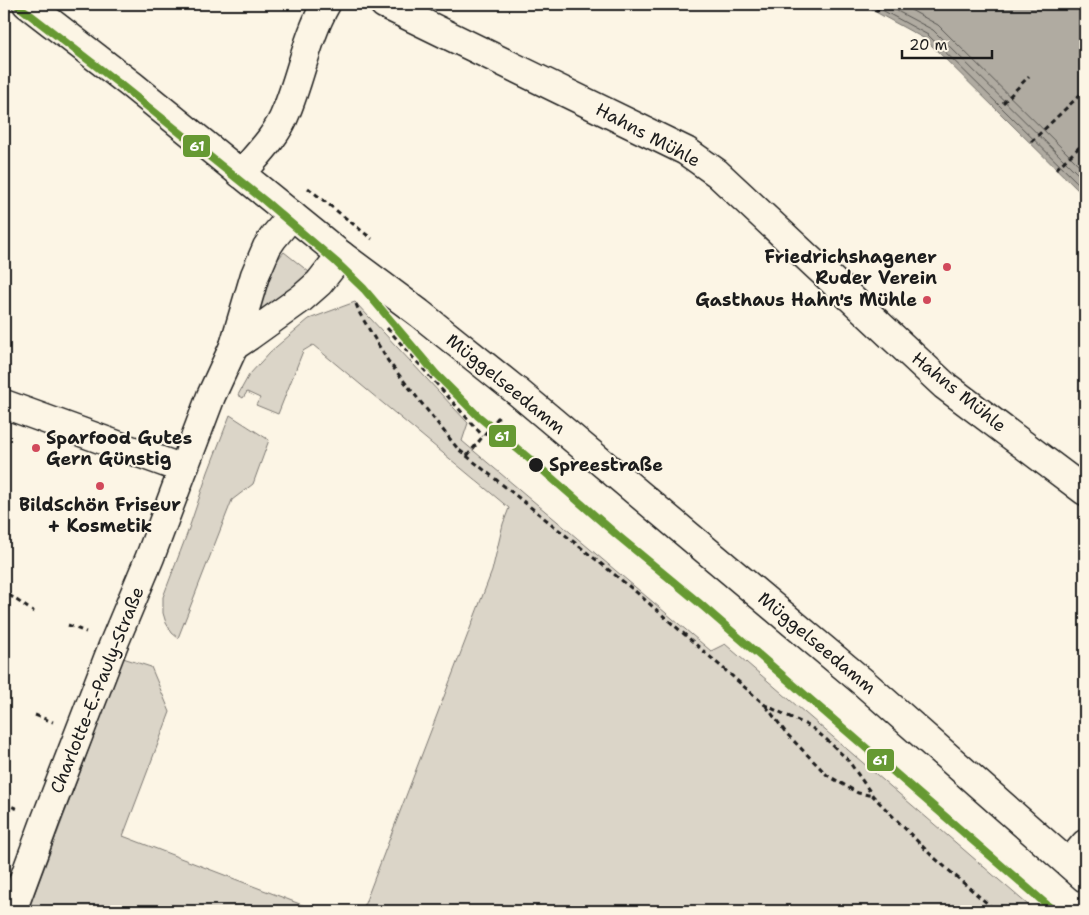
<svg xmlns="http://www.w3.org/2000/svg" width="1089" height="915" viewBox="0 0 1089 915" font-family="'Shantell Sans',sans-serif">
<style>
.green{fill:#dbd5c8;stroke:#7c7872}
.water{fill:#b0aba1;stroke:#75726c}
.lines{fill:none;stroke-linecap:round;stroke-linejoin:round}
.shore{stroke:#575551;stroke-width:1}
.minor-casing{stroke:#1c1c1c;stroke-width:31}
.major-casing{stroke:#1c1c1c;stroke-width:31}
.path{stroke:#1c1c1c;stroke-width:3;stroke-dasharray:5 4;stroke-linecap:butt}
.minor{stroke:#fcf5e5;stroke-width:28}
.major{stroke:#fcf5e5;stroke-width:28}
.tram-1-casing{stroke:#fcf5e5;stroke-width:11}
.tram-1{stroke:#693;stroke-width:8}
.poi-dot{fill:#d1495b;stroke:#fcf5e5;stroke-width:2}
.stop-dot{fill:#1c1c1c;stroke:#fcf5e5;stroke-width:2}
.labels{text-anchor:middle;stroke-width:4;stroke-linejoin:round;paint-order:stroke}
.street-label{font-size:18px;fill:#1c1c1c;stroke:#fcf5e5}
.poi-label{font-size:18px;font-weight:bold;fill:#1c1c1c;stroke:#fcf5e5;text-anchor:end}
.stop-label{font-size:18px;font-weight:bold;fill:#1c1c1c;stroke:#fcf5e5;text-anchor:start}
.line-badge{stroke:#fcf5e5;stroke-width:2}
.badge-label{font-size:14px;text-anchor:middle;font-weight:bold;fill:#fff}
</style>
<rect width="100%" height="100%" fill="#fcf5e5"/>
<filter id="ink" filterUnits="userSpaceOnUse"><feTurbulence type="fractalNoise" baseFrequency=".02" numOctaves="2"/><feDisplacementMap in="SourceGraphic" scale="10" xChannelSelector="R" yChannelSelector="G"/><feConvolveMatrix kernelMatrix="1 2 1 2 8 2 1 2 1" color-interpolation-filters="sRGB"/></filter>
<g filter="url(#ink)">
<g class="green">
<path d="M284,252L309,272L305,283L262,316L252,312L272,266Z"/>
<path d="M355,302L468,423L462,441L711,651L725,644L1035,911H362L492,571L503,524L509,508L313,345L303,351L278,414L256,405L260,398L247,392L243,398L238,395L249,375L270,352L309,319Z"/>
<path d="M230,415L269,440L253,484L232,500L178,638L172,633L166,623L163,613V597L187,534L208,472Z"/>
<path d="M123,658L151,667L170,712L123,836L318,911H28Z"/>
</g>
<path class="water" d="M861,4H1085V197L925,39Z"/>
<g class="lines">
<g class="shore">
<path d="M871,4L928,35L1085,190"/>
<path d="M884,4L933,30L1085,181"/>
<path d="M900,4L938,25L1085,171"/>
</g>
<g class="minor-casing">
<g id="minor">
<path d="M384,4L686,151L717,173L944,385L1085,491"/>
<path d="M241,174C257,155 277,136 286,112C301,76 307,37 326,4"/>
<path d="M234,346L249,336L302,298L319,283L341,255"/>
<path d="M4,404L183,469"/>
<path d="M1069,863L1085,844"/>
<path d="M12,911L46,819L114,643L150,557L211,396L234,346L255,275L267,247L273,238L292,215"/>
</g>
</g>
<g class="major-casing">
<path id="major" d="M27,4L133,86L341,255L419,313L519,393L864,683L1085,878"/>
</g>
<g class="path">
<path d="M876,12L881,4"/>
<path d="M1003,103L1029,76"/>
<path d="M1031,142L1085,90"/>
<path d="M1056,169L1085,142"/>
<path d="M308,188L372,239"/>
<path d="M1080,191L1085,186"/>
<path d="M356,304L360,314L388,361L458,449L635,591L765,705L811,727L827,740L848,760L873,796L930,854L996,911"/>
<path d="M387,328L483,436"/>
<path d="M467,456L501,414"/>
<path d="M9,595L34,612"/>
<path d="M68,625L86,632"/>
<path d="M766,706L786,733L827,775L858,793L873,796"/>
<path d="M35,715L53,722"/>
<path d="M4,803L20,810"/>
</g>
<use href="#minor" class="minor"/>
<use href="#major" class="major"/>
<g class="tram-1-casing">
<path id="tram-1" d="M16,4L117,82L265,201L336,262L364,289L436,374L478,416L538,466L617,535L698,602L1054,911"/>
</g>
<use href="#tram-1" class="tram-1"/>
</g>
</g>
<g class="poi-dot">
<circle cx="947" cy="267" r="5"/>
<circle cx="927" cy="300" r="5"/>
<circle cx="36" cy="448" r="5"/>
<circle cx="100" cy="486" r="5"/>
</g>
<circle class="stop-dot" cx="536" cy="465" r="8"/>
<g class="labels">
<g class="street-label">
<text transform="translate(648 135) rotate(28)" y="6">Hahns Mühle</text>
<text transform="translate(506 384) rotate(39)" y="6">Müggelseedamm</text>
<text transform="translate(959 392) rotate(39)" y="6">Hahns Mühle</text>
<text transform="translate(817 643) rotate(40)" y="6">Müggelseedamm</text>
<text transform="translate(97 690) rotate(-68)" y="6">Charlotte-E.-Pauly-Straße</text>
</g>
<g class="poi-label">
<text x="937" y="263">Friedrichshagener<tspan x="937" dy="21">Ruder Verein</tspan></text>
<text x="917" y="306">Gasthaus Hahn's Mühle</text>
<text x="46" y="444" text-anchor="start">Sparfood Gutes<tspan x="46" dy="21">Gern Günstig</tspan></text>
<text x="100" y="511" text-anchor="middle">BildSchön Friseur<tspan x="100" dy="21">+ Kosmetik</tspan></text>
</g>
<g class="stop-label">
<text x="549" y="471">Spreestraße</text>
</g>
</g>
<g class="line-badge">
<rect x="182" y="134" width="29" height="24" rx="5" fill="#693"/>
<rect x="488" y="424" width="29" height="24" rx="5" fill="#693"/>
<rect x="866" y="748" width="29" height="24" rx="5" fill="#693"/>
</g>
<g class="badge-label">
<text x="197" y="151">61</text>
<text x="502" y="441">61</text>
<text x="880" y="765">61</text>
</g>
<rect width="1089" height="915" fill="none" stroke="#fcf5e5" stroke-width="20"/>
<rect x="10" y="10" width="1069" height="895" fill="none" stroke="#1c1c1c" stroke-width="2" filter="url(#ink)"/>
<path d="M902 50v8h90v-8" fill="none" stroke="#1c1c1c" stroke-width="2.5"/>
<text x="909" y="50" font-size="15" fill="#1c1c1c" stroke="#fcf5e5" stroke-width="4" paint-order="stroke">20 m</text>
</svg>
